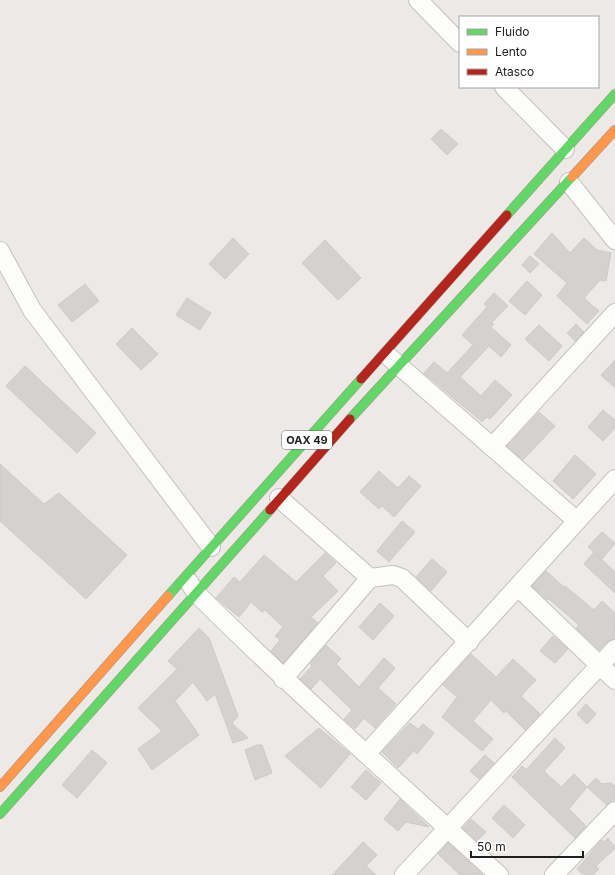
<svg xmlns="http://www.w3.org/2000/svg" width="615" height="875" viewBox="0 0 615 875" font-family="Inter,sans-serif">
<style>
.building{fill:#d5d1cf;stroke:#cfcac8}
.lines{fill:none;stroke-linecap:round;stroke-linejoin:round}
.street-casing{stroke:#c3c2c1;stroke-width:20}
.fast-casing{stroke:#a39383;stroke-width:10}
.slow-casing{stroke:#a39383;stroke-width:10}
.jam-casing{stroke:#a39383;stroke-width:10}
.street{stroke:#fcfcfb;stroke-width:18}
.fast{stroke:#63d668;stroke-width:9}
.slow{stroke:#ff974d;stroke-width:9}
.jam{stroke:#b3261e;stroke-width:9}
.labels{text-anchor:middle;stroke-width:3;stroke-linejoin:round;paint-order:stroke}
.shield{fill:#fff;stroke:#626262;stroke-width:1}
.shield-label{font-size:11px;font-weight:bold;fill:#1e1e1e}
</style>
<rect width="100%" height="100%" fill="#ece9e7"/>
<g class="building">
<path d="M441,129L458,144L447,155L431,139Z"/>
<path d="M552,233L570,253L584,238L597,250L611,253L606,281L600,280L584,298L599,311L587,324L557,296L567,283L534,254Z"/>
<path d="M233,238L249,254L225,279L209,264Z"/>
<path d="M325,240L361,278L338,300L302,263Z"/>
<path d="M530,256L539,264L530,273L522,265Z"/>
<path d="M527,281L542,295L525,315L509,301Z"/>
<path d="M85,284L99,301L72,322L58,305Z"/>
<path d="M494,293L508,306L491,323L494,324L491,327L511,345L501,357L489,346L460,377L481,396L495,380L512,395L490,419L487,417L482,422L424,373L434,362L447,373L473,345L462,335L487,307L484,304Z"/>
<path d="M187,298L211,313L200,330L176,315Z"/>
<path d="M576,324L584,332L575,341L567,333Z"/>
<path d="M539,325L562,346L549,361L525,339Z"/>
<path d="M132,328L158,354L141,370L116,344Z"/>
<path d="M615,360V388L601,375Z"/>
<path d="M25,366L96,433L77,453L6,386Z"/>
<path d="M603,410L615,420V428L603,441L588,427Z"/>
<path d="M539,412L555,426L523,460L507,446Z"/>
<path d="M575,455L596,474L573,499L553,481Z"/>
<path d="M0,464L44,504L59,493L127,555L86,599L0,521Z"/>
<path d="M379,471L398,488L409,476L421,486L394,517L382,506L379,509L360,492Z"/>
<path d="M402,521L415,532L389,562L377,551Z"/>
<path d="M602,532L615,543L602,559L596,554L615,572V593L584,564L594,552L588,547Z"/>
<path d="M325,553L336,563L323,576L338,591L311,617L318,623L283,663L271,651L280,640L275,636L283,627L265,610L262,612L251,602L239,617L216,598L234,577L240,582L264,555L296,582Z"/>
<path d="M432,559L447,572L431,591L416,577Z"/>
<path d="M546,571L564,587L565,586L594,610L602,601L615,613L614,639L608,642L599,650L576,628L579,625L549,599L547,600L532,586Z"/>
<path d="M380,603L394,616L373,640L359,627Z"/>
<path d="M199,628L209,638L238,716L232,723L248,738L233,743L215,694L207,701L193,682L175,701L199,735L152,770L138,749L162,731L138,708L177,669L168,661Z"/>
<path d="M553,636L568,649L555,663L540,651Z"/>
<path d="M326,645L341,659L336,664L359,687L384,658L395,668L378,688L396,704L375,728L364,718L355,729L344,719L352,710L320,679L311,689L300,679L312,666L310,664Z"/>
<path d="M471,654L496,677L513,659L536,680L521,696L540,714L525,730L506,711L504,713L491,700L473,721L493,739L482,751L442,717L457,697L443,685Z"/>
<path d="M586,704L596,714L587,724L577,714Z"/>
<path d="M410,723L418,729L423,724L434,733L417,754L414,751L398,768L382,752Z"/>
<path d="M319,728L350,754L321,788L285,756Z"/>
<path d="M555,738L565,748L544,771L561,787L574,774L587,787L569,809L586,826L575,838L512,777L522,766L526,770Z"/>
<path d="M257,745H262L272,773L255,780L245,750Z"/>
<path d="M92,750L107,763L77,798L62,785Z"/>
<path d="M485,755L494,763L479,779L470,771Z"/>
<path d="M366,770L381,783L366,800L351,787Z"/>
<path d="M596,778L602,784L611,783L615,786V801L607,805L587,787Z"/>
<path d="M400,799L411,810L429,827L406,822L398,831L384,819Z"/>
<path d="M504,805L525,825L513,838L492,818Z"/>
<path d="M471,819L486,832L477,841L463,828Z"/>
<path d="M608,838L615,848L596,866L599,869L593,875H584L577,869L602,840L604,842Z"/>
<path d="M363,842L377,855L366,866L376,875H332Z"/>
<path d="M448,843L454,848L483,875H460L438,854Z"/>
</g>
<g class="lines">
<g class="street-casing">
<g id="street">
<path d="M418,0L460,43"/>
<path d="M504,87L565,149"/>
<path d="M569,182L615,240"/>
<path d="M0,251L32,310L211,547"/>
<path d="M492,447L615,313"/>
<path d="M279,498L370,578L393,575L402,578L469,642"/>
<path d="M577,521L615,479"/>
<path d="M189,582L196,593C294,690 397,782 499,875"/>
<path d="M518,587L615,680"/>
<path d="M283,679L370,578"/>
<path d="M367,753L577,521L388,356"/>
<path d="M404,875L615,649"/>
<path d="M554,875L615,811"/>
</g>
</g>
<g class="fast-casing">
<g id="fast">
<path d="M507,215L615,94"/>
<path d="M350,419L572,177"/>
<path d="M168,596L361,379"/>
<path d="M0,814L270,510"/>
</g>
</g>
<g class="slow-casing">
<g id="slow">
<path d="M572,177L615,130"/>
<path d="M0,787L168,596"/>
</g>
</g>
<g class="jam-casing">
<g id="jam">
<path d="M361,379L507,215"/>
<path d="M270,510L350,419"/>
</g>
</g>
<use href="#street" class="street"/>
<use href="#fast" class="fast"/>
<use href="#slow" class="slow"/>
<use href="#jam" class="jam"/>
</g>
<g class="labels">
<rect class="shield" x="282" y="431" width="50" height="18" rx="3"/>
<g class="shield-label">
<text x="307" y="444">OAX 49</text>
</g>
</g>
<rect x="459" y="16" width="140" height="72" fill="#ffffff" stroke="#a5a5a5"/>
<rect x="467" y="29" width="20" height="6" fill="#63d668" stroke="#a5a5a5"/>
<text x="495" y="36" font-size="12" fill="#1e1e1e">Fluido</text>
<rect x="467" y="49" width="20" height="6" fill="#ff974d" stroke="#a5a5a5"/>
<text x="495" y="56" font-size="12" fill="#1e1e1e">Lento</text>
<rect x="467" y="69" width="20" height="6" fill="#b3261e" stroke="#a5a5a5"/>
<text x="495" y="76" font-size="12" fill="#1e1e1e">Atasco</text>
<path d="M471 851v6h112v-6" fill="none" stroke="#1e1e1e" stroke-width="2"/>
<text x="477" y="851" font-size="12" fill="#1e1e1e" stroke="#ffffff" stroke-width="3" paint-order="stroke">50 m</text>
</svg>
